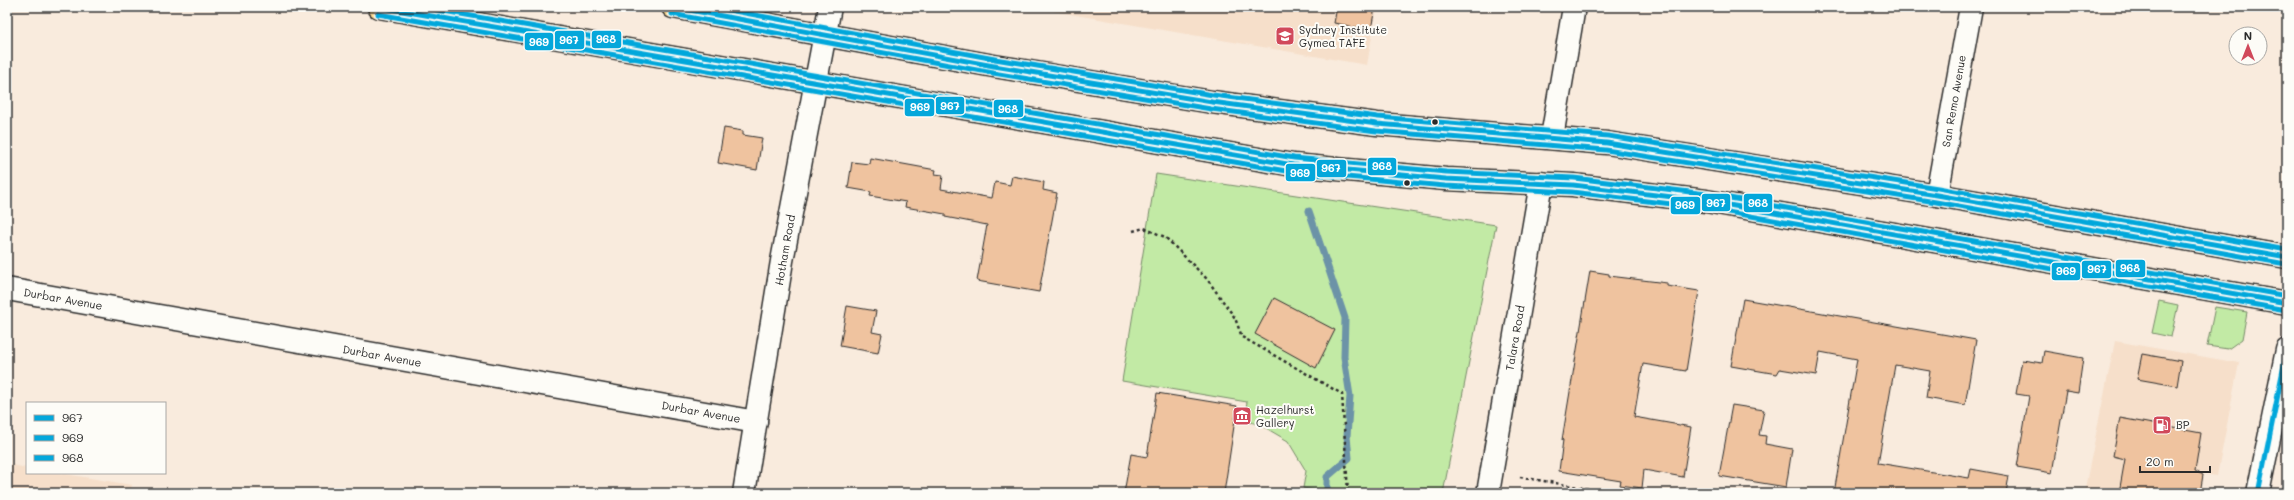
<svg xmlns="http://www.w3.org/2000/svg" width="2294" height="500" viewBox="0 0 2294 500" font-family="Mali,sans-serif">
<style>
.built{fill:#f6dfca}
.green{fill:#c2eaa5;stroke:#768a68}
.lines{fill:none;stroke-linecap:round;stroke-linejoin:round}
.stream{stroke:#6c93a7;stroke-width:7}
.building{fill:#efc39f;stroke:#2b2b2b}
.street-casing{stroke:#2b2b2b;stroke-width:25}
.secondary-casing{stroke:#2b2b2b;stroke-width:25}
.primary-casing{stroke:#2b2b2b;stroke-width:25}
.path{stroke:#2b2b2b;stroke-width:2.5;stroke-dasharray:3 3;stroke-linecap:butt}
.street{stroke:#fdfcf7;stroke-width:22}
.secondary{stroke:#fdfcf7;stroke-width:22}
.primary{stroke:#fedd96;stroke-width:22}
.bus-1-casing{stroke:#fdfcf7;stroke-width:8}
.bus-2-casing{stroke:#fdfcf7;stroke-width:8}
.bus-3-casing{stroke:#fdfcf7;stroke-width:8}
.bus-1{stroke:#04a7db;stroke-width:5}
.bus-2{stroke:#04a7db;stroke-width:5}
.bus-3{stroke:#04a7db;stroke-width:5}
.bus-dot{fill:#2b2b2b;stroke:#fdfcf7;stroke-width:1.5}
.labels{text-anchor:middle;stroke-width:4;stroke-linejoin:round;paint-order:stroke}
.poi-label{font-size:11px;fill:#2b2b2b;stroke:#fdfcf7;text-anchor:start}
.street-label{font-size:11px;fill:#2b2b2b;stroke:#fdfcf7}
.line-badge{stroke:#fdfcf7;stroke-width:1.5}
.badge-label{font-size:11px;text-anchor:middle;font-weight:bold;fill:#fff}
</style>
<rect width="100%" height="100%" fill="#f9ebdd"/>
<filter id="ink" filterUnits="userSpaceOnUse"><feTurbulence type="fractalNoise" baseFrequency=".025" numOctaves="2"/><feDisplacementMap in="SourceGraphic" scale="8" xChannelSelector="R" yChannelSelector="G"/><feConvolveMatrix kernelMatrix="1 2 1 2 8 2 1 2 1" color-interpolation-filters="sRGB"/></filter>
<g filter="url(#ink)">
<g class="built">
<path d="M1029,7H1377L1367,65Z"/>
<path d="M2115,341L2239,363L2217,476L2204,474L2201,493H2084Z"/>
<path d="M7,464L27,468V473H60L132,485L130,493H7Z"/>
</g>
<g class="green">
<path d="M1156,174L1496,225L1443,493H1333L1303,488L1306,471L1288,441L1259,424L1244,421L1247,402L1122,381Z"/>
<path d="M2159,301L2178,305L2171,337L2152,333Z"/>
<path d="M2215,307L2247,312L2242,339L2228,349L2207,346Z"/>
</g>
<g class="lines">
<path class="stream" d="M1309,211L1345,318L1344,357L1350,396L1347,436L1349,458L1327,477V488"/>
</g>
<g class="building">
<path d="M1337,7H1375L1371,30L1334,23Z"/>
<path d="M724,128L743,131V135L762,138L757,170L718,163Z"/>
<path d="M870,158L936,170L935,174L943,175L941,189L992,198L995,182L1010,185L1012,176L1044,182L1043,190L1057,193L1039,292L977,281L987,225L945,217V214L905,207L906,202L870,196L871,192L848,188L852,162L869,164Z"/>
<path d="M1590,271L1609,274V276L1667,283V286L1699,291L1686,371L1643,364L1634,417L1691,427L1683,477L1644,470L1642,488L1620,485L1621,481L1559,471L1563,440H1562Z"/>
<path d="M1274,298L1335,330L1316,368L1255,334Z"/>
<path d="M1743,299L1976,340L1965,405L1926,398L1930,371L1895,365L1878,463L1969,478L1971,469L2009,476L2006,493H1834L1857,359L1820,352L1816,375L1780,369L1777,374L1731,366Z"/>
<path d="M847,306L876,311L872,332L882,334L878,353L840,346Z"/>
<path d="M2044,351L2083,358L2078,393L2066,391L2052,473L2017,467L2029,396L2016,394L2022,360L2042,363Z"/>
<path d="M2142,354L2181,361L2177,386L2137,379Z"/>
<path d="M1157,393L1237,406L1224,493H1124L1131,454L1147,457Z"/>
<path d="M1732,405L1764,410L1759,435L1766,436L1765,444L1792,449L1786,487L1719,476Z"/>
<path d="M2120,418L2201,433L2195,471L2203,475L2200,493H2119L2125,459L2113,456Z"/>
</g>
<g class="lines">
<g class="street-casing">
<g id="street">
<path d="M1552,137L1574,7"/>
<path d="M1937,195L1971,7"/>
<path d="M7,289L756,422"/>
<path d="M1488,493L1541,183"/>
</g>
</g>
<g class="secondary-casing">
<g id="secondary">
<path d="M744,493L782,261L830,7"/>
<path d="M2258,493L2287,350"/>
</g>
</g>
<g class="primary-casing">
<g id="primary">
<path d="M379,7L1293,165L1446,179L1573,185L1706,201L2287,303"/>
<path d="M673,7L994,66L1212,102L1377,124L1607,143L1937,195L2287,257"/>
</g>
</g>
<g class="path">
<path d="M1133,231L1144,228L1165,237L1207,279L1235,318L1242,337L1342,394L1348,493"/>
<path d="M1520,477L1613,493"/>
</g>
<use href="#street" class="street"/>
<use href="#secondary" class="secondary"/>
<use href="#primary" class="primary"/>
<g class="bus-1-casing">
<g id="bus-1">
<path d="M379,7L1293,165L1446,179L1573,185L1706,201L2287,303"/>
<path d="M673,7L994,66L1212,102L1377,124L1607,143L1937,195L2287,257"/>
<path d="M2258,493L2287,350"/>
</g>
</g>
<g class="bus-2-casing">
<g id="bus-2">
<path d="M378,14L1292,172L1445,186L1572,192L1705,208L2286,310"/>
<path d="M672,14L993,73L1211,109L1376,131L1606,150L1936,202L2286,264"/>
</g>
</g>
<g class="bus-3-casing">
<g id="bus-3">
<path d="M420,7L1294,158L1446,172L1574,178L1707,194L2287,296"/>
<path d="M712,7L995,59L1213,95L1378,117L1608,136L1938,188L2287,250"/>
</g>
</g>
<use href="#bus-1" class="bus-1"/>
<use href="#bus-2" class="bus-2"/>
<use href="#bus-3" class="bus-3"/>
</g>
</g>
<defs>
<g id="university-square" transform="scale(1)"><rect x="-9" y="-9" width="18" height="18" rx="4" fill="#d1495b" stroke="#fdfcf7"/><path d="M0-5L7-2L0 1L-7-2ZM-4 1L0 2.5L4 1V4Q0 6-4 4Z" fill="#fff"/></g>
<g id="museum-square" transform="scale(1)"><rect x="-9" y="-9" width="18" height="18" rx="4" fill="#d1495b" stroke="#fdfcf7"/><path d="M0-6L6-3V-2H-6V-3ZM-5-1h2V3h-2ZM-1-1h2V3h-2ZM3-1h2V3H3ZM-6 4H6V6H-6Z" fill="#fff"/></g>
<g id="fuel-square" transform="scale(1)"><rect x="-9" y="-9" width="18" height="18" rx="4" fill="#d1495b" stroke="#fdfcf7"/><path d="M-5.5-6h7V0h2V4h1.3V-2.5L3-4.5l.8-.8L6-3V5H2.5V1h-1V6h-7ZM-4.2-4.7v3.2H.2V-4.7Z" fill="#fff"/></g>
</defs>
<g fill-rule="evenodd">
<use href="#university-square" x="1285" y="36"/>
<use href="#museum-square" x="1242" y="416"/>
<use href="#fuel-square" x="2162" y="425"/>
</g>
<g class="bus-dot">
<circle cx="1435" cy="122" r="3.5"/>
<circle cx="1407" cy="183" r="3.5"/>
</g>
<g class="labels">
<g class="poi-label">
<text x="1299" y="34">Sydney Institute<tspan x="1299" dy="13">Gymea TAFE</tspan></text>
<text x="1256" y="414">Hazelhurst<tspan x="1256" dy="13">Gallery</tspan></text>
<text x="2176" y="429">BP</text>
</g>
<g class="street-label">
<text transform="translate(1954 101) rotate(-80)" y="4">San Remo Avenue</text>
<text transform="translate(785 250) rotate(-80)" y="4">Hotham Road</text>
<text transform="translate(63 299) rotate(10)" y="4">Durbar Avenue</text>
<text transform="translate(1515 338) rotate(-80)" y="4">Talara Road</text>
<text transform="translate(382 356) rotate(10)" y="4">Durbar Avenue</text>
<text transform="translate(701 412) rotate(10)" y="4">Durbar Avenue</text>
</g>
</g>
<g class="line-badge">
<rect x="591" y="30" width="31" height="19" rx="4" fill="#04a7db"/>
<rect x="554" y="30" width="31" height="20" rx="4" fill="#04a7db"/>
<rect x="524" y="32" width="30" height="19" rx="4" fill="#04a7db"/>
<rect x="935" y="96" width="30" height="19" rx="4" fill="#04a7db"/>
<rect x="904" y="98" width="31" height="19" rx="4" fill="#04a7db"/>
<rect x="993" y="99" width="31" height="19" rx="4" fill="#04a7db"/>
<rect x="1367" y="157" width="30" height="19" rx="4" fill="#04a7db"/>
<rect x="1316" y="159" width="31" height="19" rx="4" fill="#04a7db"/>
<rect x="1285" y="163" width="31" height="19" rx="4" fill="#04a7db"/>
<rect x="1701" y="193" width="30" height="19" rx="4" fill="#04a7db"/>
<rect x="1743" y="193" width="30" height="20" rx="4" fill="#04a7db"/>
<rect x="1670" y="196" width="31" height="19" rx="4" fill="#04a7db"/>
<rect x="2115" y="259" width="31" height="19" rx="4" fill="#04a7db"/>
<rect x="2081" y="260" width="31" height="19" rx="4" fill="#04a7db"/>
<rect x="2051" y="262" width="30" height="19" rx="4" fill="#04a7db"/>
</g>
<g class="badge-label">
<text x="606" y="43">968</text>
<text x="569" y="44">967</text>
<text x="539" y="46">969</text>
<text x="950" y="110">967</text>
<text x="920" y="111">969</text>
<text x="1008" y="113">968</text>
<text x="1382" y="170">968</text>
<text x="1331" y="172">967</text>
<text x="1300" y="177">969</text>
<text x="1716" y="207">967</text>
<text x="1758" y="207">968</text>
<text x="1685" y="209">969</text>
<text x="2130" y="272">968</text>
<text x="2097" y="273">967</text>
<text x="2066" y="275">969</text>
</g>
<rect width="2294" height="500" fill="none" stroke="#fdfcf7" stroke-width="24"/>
<rect x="12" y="12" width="2270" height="476" fill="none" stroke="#2b2b2b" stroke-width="1.5" filter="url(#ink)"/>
<rect x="26" y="402" width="140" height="72" fill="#fdfcf7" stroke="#a9a8a5"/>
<rect x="34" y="415" width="20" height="6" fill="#04a7db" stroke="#a9a8a5"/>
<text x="62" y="422" font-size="12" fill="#2b2b2b">967</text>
<rect x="34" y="435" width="20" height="6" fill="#04a7db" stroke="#a9a8a5"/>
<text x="62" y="442" font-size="12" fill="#2b2b2b">969</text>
<rect x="34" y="455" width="20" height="6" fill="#04a7db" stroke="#a9a8a5"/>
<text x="62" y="462" font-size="12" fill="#2b2b2b">968</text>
<g transform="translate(2248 46)"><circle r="19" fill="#fdfcf7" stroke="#a9a8a5"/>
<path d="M0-3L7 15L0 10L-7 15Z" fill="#d1495b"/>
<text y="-6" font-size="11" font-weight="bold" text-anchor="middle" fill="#2b2b2b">N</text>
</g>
<path d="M2140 466v6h70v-6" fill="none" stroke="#2b2b2b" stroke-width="2"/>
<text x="2146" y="466" font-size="12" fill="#2b2b2b" stroke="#fdfcf7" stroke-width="3" paint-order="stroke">20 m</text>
</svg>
